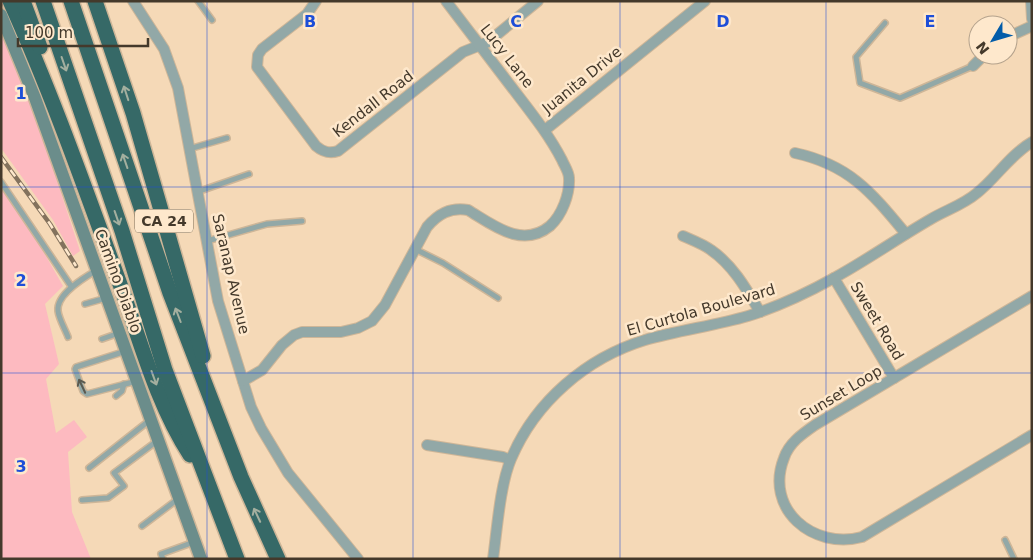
<svg xmlns="http://www.w3.org/2000/svg" width="1033" height="560" viewBox="0 0 1033 560" font-family="'DejaVu Sans',sans-serif">
<style>
.green{fill:#fdbac0}
.lines{fill:none;stroke-linecap:round;stroke-linejoin:round}
.lane-casing{stroke:#ceb698;stroke-width:8}
.street-casing{stroke:#ceb698;stroke-width:12}
.secondary-casing{stroke:#ceb698;stroke-width:15}
.highway-casing{stroke:#ceb698;stroke-width:18}
.lane{stroke:#92a8a7;stroke-width:5}
.street{stroke:#92a8a7;stroke-width:10}
.secondary{stroke:#6b8d8b;stroke-width:12}
.highway{stroke:#366967;stroke-width:15}
.rail-casing{stroke:#83725d;stroke-width:4.5}
.rail{stroke:#fee8cc;stroke-width:2.5;stroke-dasharray:8;stroke-linecap:butt}
.oneway{stroke:#a4af9f}
.oneway2{stroke:#5b5a50}
.grid{fill:none;stroke:#1d4ed8;stroke-width:1;stroke-opacity:0.55}
.labels{text-anchor:middle;stroke-width:5;stroke-linejoin:round;paint-order:stroke}
.shield{fill:#fee8cc;stroke:#7c6e5b;stroke-width:1}
.shield-label{font-size:14px;font-weight:bold;fill:#44392b}
.street-label{font-size:15px;fill:#44392b;stroke:#fee8cc}
.grid-label{font-size:16px;text-anchor:middle;font-weight:bold;fill:#1d4ed8;stroke:#fee8cc;stroke-width:5;stroke-linejoin:round;paint-order:stroke}
</style>
<rect width="100%" height="100%" fill="#f5d9b7"/>
<g class="green">
<path d="M1,28L31,101L80,251L73,256L53,220L1,148Z"/>
<path d="M1,186L34,235L63,286L45,304L59,364L46,379L56,433L74,420L87,437L68,452L72,512L91,559H1Z"/>
</g>
<g class="lines">
<g class="lane-casing">
<g id="lane">
<path d="M198,1L212,20"/>
<path d="M885,23L856,57L860,83L900,98L973,66"/>
<path d="M189,149L227,138"/>
<path d="M1,182L71,286"/>
<path d="M197,192L249,174"/>
<path d="M207,241L267,224L302,221"/>
<path d="M415,249L443,263L498,298"/>
<path d="M85,304L106,298"/>
<path d="M68,337C65,329 59,319 58,311C56,294 85,277 97,270"/>
<path d="M102,339L119,333"/>
<path d="M126,351L76,367L75,369L83,391L87,394L137,381"/>
<path d="M116,396L122,391L124,384"/>
<path d="M89,468L150,420"/>
<path d="M82,500L108,498L124,486L114,473L157,441"/>
<path d="M142,526L178,499"/>
<path d="M1005,540L1014,559"/>
<path d="M163,559L161,554L194,542"/>
</g>
</g>
<g class="street-casing">
<g id="street">
<path d="M133,1L164,49L178,88L218,301L251,407L261,428L288,473L358,559"/>
<path d="M316,1L307,14L262,49L258,55L257,67L316,146C323,152 329,154 338,151L463,52L488,42L538,1"/>
<path d="M1031,1L1032,19"/>
<path d="M1008,37L1032,26"/>
<path d="M973,66L984,55"/>
<path d="M545,130L705,1"/>
<path d="M795,153C850,165 872,193 906,234"/>
<path d="M683,236C692,240 703,244 711,250C733,265 747,290 760,312"/>
<path d="M834,278L894,378"/>
<path d="M1032,296L815,425C802,434 789,443 784,458C764,509 813,550 862,537L1032,435"/>
<path d="M243,381L262,370L282,345L294,335L302,332H341L358,328L372,321L385,305L427,227C438,214 450,207 468,210C493,225 522,249 550,226C562,215 570,194 569,178C569,172 564,165 562,160C548,133 529,110 510,85C489,57 467,29 446,1"/>
<path d="M427,445L503,457L510,460"/>
<path d="M493,559C497,530 500,485 511,459C535,402 586,358 645,340C679,330 714,326 748,316C777,307 807,293 834,278C867,260 898,238 931,219C946,210 963,205 977,193C996,178 1010,155 1032,142"/>
</g>
</g>
<g class="secondary-casing">
<path id="secondary" d="M1,15L35,98L201,559"/>
</g>
<g class="highway-casing">
<g id="highway">
<path d="M10,1C52,94 86,191 121,287C141,343 157,404 190,455"/>
<path d="M23,1L40,47"/>
<path d="M43,1L122,231L165,370L237,559"/>
<path d="M71,1L170,293L241,477L278,559"/>
<path d="M95,1L133,113L203,356"/>
</g>
</g>
<use href="#lane" class="lane"/>
<use href="#street" class="street"/>
<use href="#secondary" class="secondary"/>
<use href="#highway" class="highway"/>
<g class="rail-casing">
<path id="rail" d="M1,157L50,224L76,266"/>
</g>
<use href="#rail" class="rail"/>
</g>
<defs><path id="oneway-shaft" d="M-6 0H5M1.5-3L5.5 0L1.5 3" fill="none" stroke-width="1.6" stroke-linecap="round" stroke-linejoin="round" transform="scale(1.25)"/></defs>
<g class="oneway">
<use href="#oneway-shaft" transform="translate(64 64) rotate(71)"/>
<use href="#oneway-shaft" transform="translate(126 93) rotate(-108)"/>
<use href="#oneway-shaft" transform="translate(125 161) rotate(-109)"/>
<use href="#oneway-shaft" transform="translate(117 218) rotate(71)"/>
<use href="#oneway-shaft" transform="translate(178 315) rotate(-111)"/>
<use href="#oneway-shaft" transform="translate(154 378) rotate(70)"/>
<use href="#oneway-shaft" transform="translate(257 515) rotate(-115)"/>
</g>
<use class="oneway2" href="#oneway-shaft" transform="translate(82 386) rotate(-115)"/>
<path class="grid" d="M207,1V559M413,1V559M620,1V559M826,1V559M1,187H1032M1,373H1032"/>
<g class="labels">
<rect class="shield" x="135" y="209.5" width="58" height="23" rx="4"/>
<g class="shield-label">
<text x="164" y="226">CA 24</text>
</g>
<g class="street-label">
<text transform="translate(507 56) rotate(52)" y="5">Lucy Lane</text>
<text transform="translate(582 80) rotate(-39)" y="5">Juanita Drive</text>
<text transform="translate(373 104) rotate(-38)" y="5">Kendall Road</text>
<text transform="translate(231 274) rotate(77)" y="5">Saranap Avenue</text>
<text transform="translate(118 281) rotate(70)" y="5">Camino Diablo</text>
<text transform="translate(701 310) rotate(-16)" y="5">El Curtola Boulevard</text>
<text transform="translate(877 321) rotate(59)" y="5">Sweet Road</text>
<text transform="translate(841 393) rotate(-31)" y="5">Sunset Loop</text>
</g>
</g>
<g class="grid-label">
<text x="310" y="27">B</text>
<text x="516" y="27">C</text>
<text x="723" y="27">D</text>
<text x="930" y="27">E</text>
<text x="21" y="99">1</text>
<text x="21" y="286">2</text>
<text x="21" y="472">3</text>
</g>
<rect width="1033" height="560" fill="none" stroke="#44392b" stroke-width="5"/>
<g transform="translate(993 40) rotate(232)"><circle r="24" fill="#fee8cc" stroke="#b4a28c"/>
<path d="M0-4L9 19L0 12L-9 19Z" fill="#035ca9"/>
<text y="-8" font-size="14" font-weight="bold" text-anchor="middle" fill="#44392b">N</text>
</g>
<path d="M18 38v8h130v-8" fill="none" stroke="#44392b" stroke-width="2.5"/>
<text x="25" y="38" font-size="15" fill="#44392b" stroke="#fee8cc" stroke-width="4" paint-order="stroke">100 m</text>
</svg>
